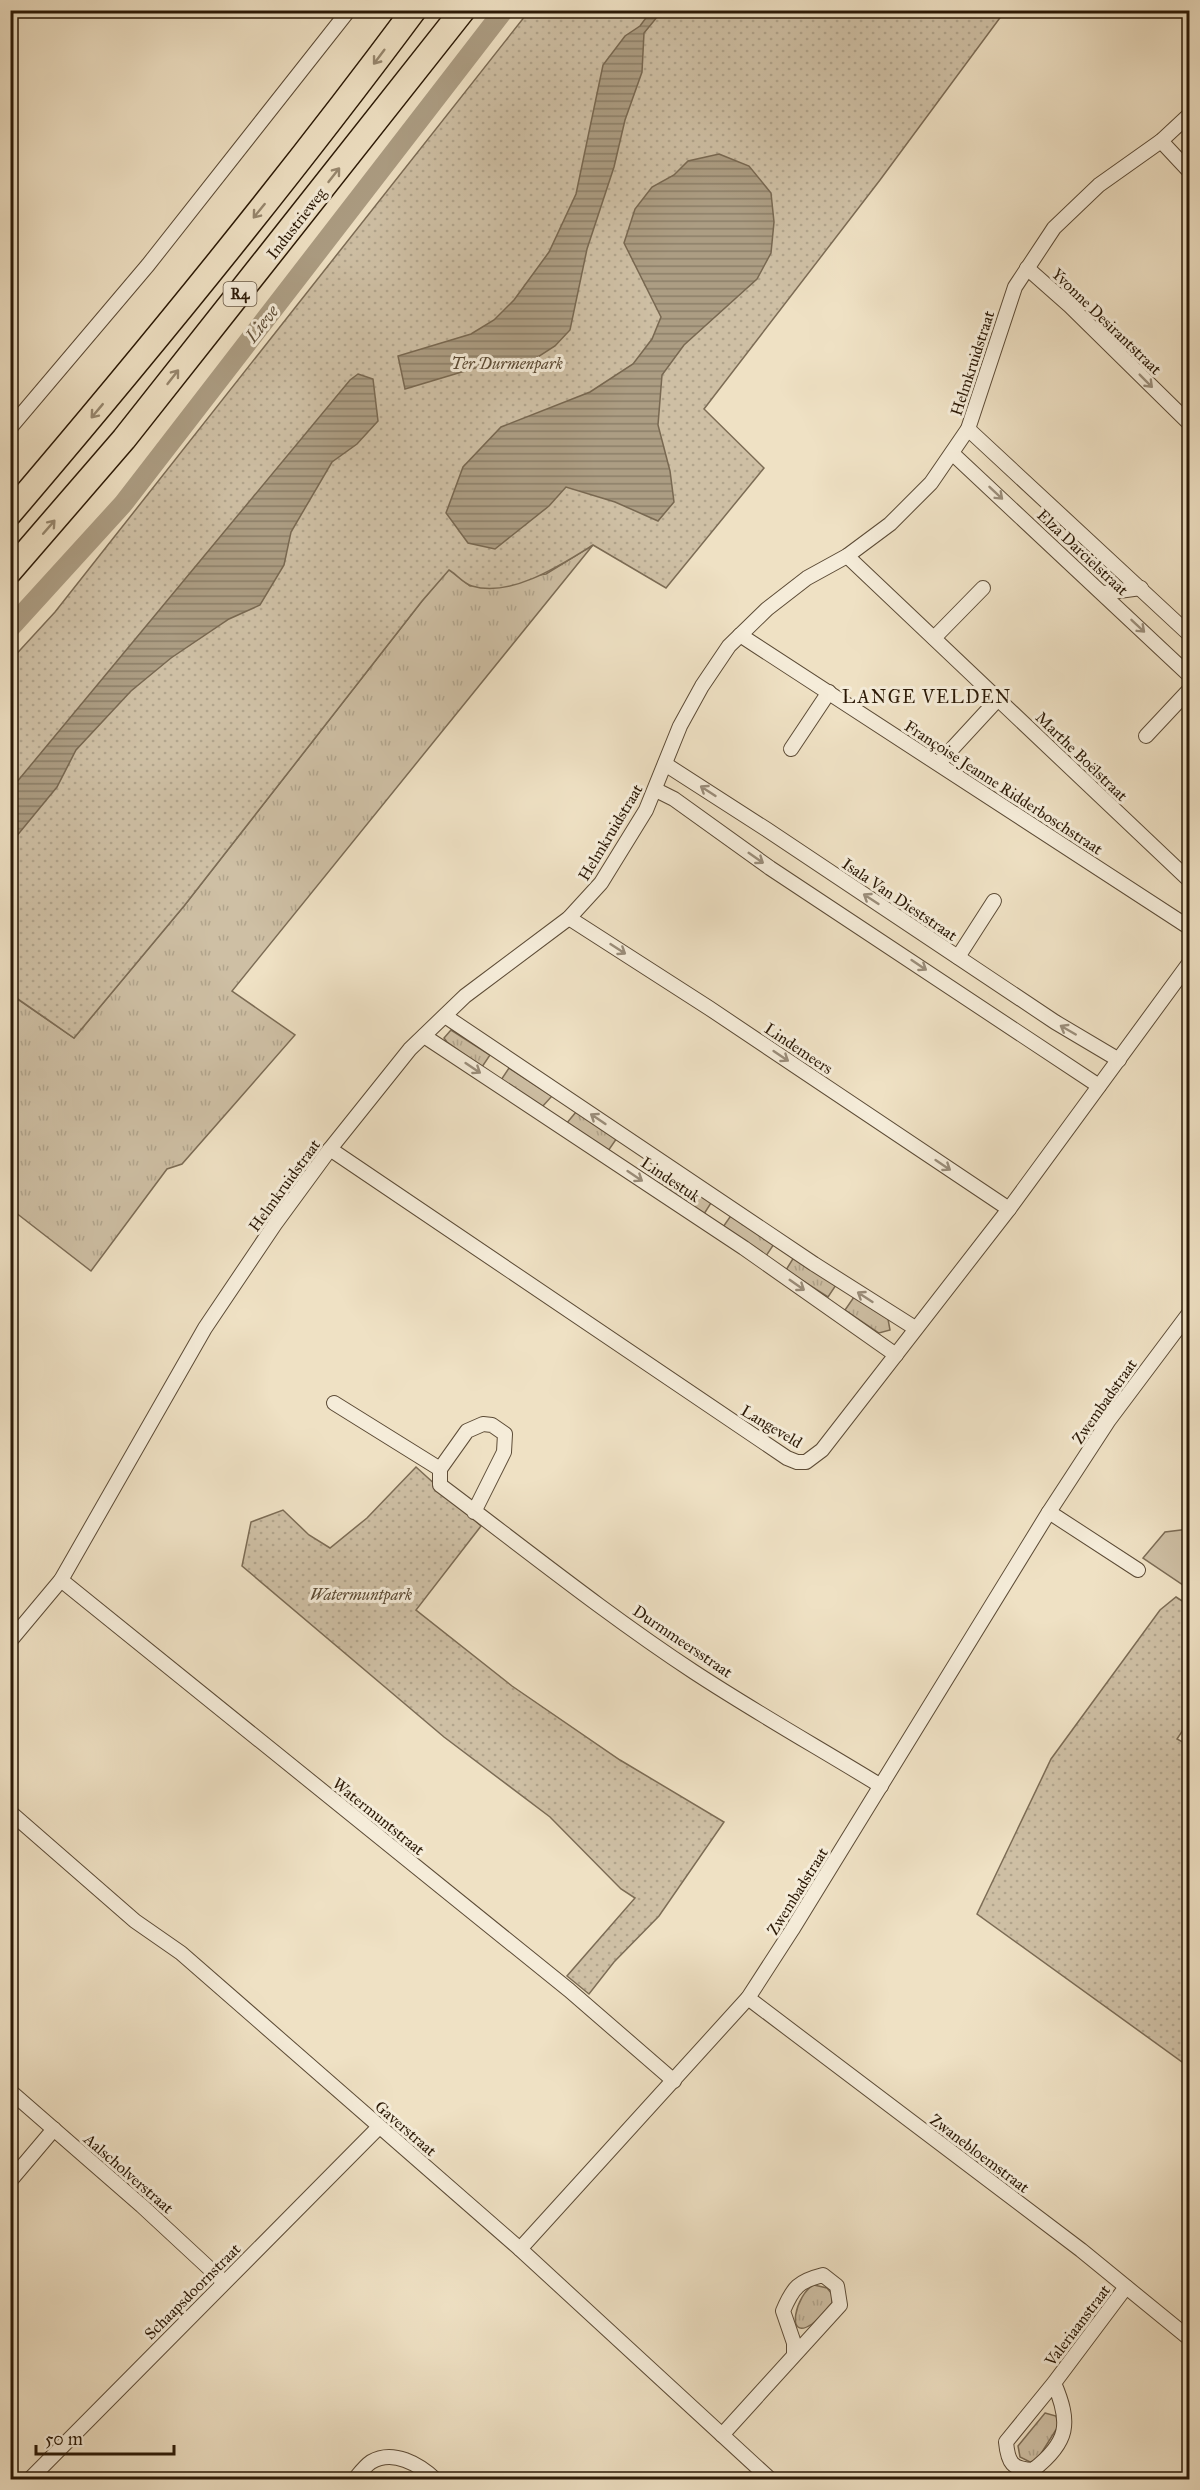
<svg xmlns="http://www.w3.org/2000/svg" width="1200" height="2490" viewBox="0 0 1200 2490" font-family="'IM FELL Great Primer',serif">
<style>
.grass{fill:url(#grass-tufts);stroke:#7c6c55;stroke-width:1.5}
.park{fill:url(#park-dots);stroke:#7c6c55;stroke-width:1.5}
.pitch{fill:#cebfa4;stroke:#7c6c55;stroke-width:1.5}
.water{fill:url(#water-rules);stroke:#786851;stroke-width:1.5}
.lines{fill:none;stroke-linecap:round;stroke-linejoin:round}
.canal{stroke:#ac9d83;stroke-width:20}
.minor-casing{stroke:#5c4b36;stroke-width:16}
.trunk-casing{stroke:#2b1906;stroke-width:27}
.minor{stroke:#f5ecd9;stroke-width:14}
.trunk{stroke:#efe1c4;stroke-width:24}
.oneway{stroke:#97876e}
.oneway2{stroke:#9a8d7a}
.labels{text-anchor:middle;stroke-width:6;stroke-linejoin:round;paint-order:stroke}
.shield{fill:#f5ecd9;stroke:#685845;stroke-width:1.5}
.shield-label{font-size:15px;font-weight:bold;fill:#2b1906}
.street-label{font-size:16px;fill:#2b1906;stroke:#f5ecd9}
.park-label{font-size:16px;font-style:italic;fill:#5c4b35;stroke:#f5ecd9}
.water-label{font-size:18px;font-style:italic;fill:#5f4e38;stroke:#f5ecd9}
.neighbourhood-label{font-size:18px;letter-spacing:1.5px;fill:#2b1906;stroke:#f5ecd9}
</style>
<defs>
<pattern id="grass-tufts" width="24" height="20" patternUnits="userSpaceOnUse" patternTransform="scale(1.5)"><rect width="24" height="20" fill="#cebfa4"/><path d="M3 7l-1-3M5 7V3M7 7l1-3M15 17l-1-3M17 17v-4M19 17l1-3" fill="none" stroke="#b1a48c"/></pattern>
<pattern id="park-dots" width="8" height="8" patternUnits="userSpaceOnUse" patternTransform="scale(1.5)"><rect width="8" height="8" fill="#cebfa4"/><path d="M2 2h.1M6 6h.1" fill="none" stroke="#b1a48c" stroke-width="1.8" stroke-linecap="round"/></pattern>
<pattern id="water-rules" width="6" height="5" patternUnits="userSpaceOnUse" patternTransform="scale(1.5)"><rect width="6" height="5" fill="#ac9d83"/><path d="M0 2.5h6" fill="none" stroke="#8c7f69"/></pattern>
</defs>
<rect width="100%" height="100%" fill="#efe1c4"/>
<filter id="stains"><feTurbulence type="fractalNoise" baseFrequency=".00333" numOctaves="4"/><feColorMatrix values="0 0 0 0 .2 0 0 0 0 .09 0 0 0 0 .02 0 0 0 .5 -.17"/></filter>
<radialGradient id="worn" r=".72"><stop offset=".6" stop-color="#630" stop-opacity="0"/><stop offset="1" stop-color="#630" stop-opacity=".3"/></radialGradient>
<g class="grass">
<path d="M593,545L232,991L295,1035L182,1164L167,1169L91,1271L11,1209L10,994L74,1038L184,906L422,601L449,569L470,586L546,574Z"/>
<path d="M451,1030L490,1055L482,1067L447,1042L444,1038Z"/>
<path d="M509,1068L552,1096L542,1107L501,1080Z"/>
<path d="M576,1112L617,1138L608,1151L566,1124Z"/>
<path d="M669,1174L711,1203L704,1214L660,1187Z"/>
<path d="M732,1214L774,1244L766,1256L723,1227Z"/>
<path d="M794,1257L836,1285L828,1297L786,1270Z"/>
<path d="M854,1297L888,1319L890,1330L879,1333L845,1310Z"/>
<path d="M814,2285L827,2288L832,2294V2303C826,2309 819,2319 812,2324C784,2343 796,2293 814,2285Z"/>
<path d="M1045,2413L1056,2416L1059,2425L1037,2460L1030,2462L1020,2457L1018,2446Z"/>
</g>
<g class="park">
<path d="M529,11H1005L880,180L704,409L764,468L666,588L593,545C561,565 511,598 472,586C464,584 456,574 449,570L422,601L184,906L74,1038L11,994L10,661L55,612Z"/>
<path d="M416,1467L481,1526L416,1610L512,1686L620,1760L724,1822L659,1916L614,1962L589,1994L567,1976L635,1898L621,1889L550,1817L444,1737L242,1566L251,1522L283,1510L309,1535L330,1548L367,1518Z"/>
<path d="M1176,1597L1190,1606L1189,1721L1177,1739L1190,1746L1189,2067L977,1914L1051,1759L1160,1610Z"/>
</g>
<path class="pitch" d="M1189,1529H1190L1189,1589L1143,1558L1165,1532Z"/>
<g class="water">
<path d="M651,11H662L644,33L642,72L625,120L614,167L587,249L570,330L555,346L524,366L505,359L405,389L398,356L471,334L494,320L514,300L549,252L576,194L603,65L625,36L640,26Z"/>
<path d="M719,154L749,166L771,193L774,222L771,253L757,279L684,345L662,375L658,425L670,471L674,502L658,521L615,502L566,487L549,506L495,549L468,543L446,513L463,467L501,427L590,392L633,364L652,339L661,317L624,243L635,209L652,187L674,175L688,161Z"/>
<path d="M358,374L373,379L378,421L357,444L332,462L291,532L284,565L260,605L229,619L171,658L131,691L76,750L57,787L11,843V789L350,380Z"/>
</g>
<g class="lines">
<path class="canal" d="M10,628L123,504L504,10"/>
<g class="minor-casing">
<g id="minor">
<path d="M1161,141L1190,172"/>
<path d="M1027,268L1070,306L1190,424"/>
<path d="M10,428L148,265L349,10"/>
<path d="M968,429L1190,635"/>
<path d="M953,454L1190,676"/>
<path d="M847,556L1190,881"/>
<path d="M1104,593L1141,588"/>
<path d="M740,635L1190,928"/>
<path d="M934,638L983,588"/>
<path d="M1146,736L1190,689"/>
<path d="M791,749L829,692"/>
<path d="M939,763L998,699"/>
<path d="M665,764L766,829L1055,1022L1119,1060"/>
<path d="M656,790L674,799L770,868L1099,1086"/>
<path d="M569,918L709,1008L1009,1209"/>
<path d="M958,957L994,901"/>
<path d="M445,1016L814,1264L915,1328"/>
<path d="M424,1036L744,1248L896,1355"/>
<path d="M330,1149L787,1458L797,1462H806L822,1450L1009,1209L1190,962"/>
<path d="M334,1403L440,1469"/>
<path d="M474,1512L504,1452L505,1434L492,1425L483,1424L467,1431L440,1469V1485C524,1548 606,1614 694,1672C755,1712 819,1748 881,1786"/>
<path d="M1049,1512L1138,1570"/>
<path d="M61,1580L569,1990L674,2081"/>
<path d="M10,1641L61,1580L205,1328L275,1224L330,1149L410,1049L465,996L569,918L601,883L646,810L680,726L702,686L729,646L767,609L807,578L847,556L890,524L931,483L968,429L1015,287L1054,228L1099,185L1161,141L1190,114"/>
<path d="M10,1812L135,1921L181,1953L520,2249L771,2480"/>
<path d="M748,1998L1081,2250L1190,2339"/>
<path d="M10,2091L142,2206L224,2282"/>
<path d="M10,2181L54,2129"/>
<path d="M520,2249L748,1998L792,1930L1049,1512L1109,1420L1190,1312"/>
<path d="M1054,2383C1071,2423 1069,2442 1033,2470C1012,2469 1008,2463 1006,2442L1054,2383L1126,2287"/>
<path d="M722,2435L840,2305L837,2286L823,2275C799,2281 793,2287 783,2311L794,2343V2353"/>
<path d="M29,2480L379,2127"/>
<path d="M354,2480C359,2474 365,2466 371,2462C393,2449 419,2464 436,2480"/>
</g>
</g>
<g class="trunk-casing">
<g id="trunk">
<path d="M10,513C150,349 286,182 414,10"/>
<path d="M10,571L124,439L463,10"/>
</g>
</g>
<use href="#minor" class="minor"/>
<use href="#trunk" class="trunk"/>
</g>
<defs><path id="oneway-shaft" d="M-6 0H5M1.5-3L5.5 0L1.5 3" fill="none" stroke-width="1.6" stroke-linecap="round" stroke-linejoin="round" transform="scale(1.5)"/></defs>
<g class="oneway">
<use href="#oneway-shaft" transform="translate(379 57) rotate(127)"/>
<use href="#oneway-shaft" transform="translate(334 175) rotate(-52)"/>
<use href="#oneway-shaft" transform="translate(259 211) rotate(129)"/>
<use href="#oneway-shaft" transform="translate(173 377) rotate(-52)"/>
<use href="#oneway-shaft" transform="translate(97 411) rotate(130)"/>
<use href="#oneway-shaft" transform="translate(49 527) rotate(-49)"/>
</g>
<g class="oneway2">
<use href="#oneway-shaft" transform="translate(1146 381) rotate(45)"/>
<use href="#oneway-shaft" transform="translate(996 493) rotate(43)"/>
<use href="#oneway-shaft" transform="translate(1138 626) rotate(43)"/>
<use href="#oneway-shaft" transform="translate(708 791) rotate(-147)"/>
<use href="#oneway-shaft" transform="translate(756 858) rotate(35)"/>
<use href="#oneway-shaft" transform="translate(871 899) rotate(-147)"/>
<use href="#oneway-shaft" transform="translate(618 949) rotate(33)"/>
<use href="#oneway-shaft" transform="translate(919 965) rotate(34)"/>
<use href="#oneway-shaft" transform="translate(1068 1030) rotate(-150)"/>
<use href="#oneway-shaft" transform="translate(781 1056) rotate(34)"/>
<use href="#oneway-shaft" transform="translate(473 1068) rotate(34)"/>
<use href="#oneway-shaft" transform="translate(598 1119) rotate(-146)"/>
<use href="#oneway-shaft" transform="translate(943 1165) rotate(34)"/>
<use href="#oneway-shaft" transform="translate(635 1176) rotate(34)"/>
<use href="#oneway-shaft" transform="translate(797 1285) rotate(35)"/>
<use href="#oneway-shaft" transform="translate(865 1297) rotate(-147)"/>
</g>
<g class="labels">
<rect class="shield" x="223.5" y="282" width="33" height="24" rx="4.5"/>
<g class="shield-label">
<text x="240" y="299">R4</text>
</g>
<g class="street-label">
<text transform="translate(296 223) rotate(-52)" y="6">Industrieweg</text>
<text transform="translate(1107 321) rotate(44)" y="6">Yvonne Desirantstraat</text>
<text transform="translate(972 363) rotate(-72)" y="6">Helmkruidstraat</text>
<text transform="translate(1083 552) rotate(43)" y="6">Elza Darcielstraat</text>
<text transform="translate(1082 756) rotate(44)" y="6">Marthe Boëlstraat</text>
<text transform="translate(1004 787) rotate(33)" y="6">Françoise Jeanne Ridderboschstraat</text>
<text transform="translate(610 832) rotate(-59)" y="6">Helmkruidstraat</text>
<text transform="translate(900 899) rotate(34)" y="6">Isala Van Dieststraat</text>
<text transform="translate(799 1048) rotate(34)" y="6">Lindemeers</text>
<text transform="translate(671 1179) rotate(34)" y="6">Lindestuk</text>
<text transform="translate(284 1185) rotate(-54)" y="6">Helmkruidstraat</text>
<text transform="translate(1104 1401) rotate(-55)" y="6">Zwembadstraat</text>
<text transform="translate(772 1426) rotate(31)" y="6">Langeveld</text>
<text transform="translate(683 1641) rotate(34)" y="6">Durmmeersstraat</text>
<text transform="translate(379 1816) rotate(39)" y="6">Watermuntstraat</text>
<text transform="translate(797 1891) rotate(-58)" y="6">Zwembadstraat</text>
<text transform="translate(406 2128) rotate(41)" y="6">Gaverstraat</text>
<text transform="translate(980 2153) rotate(37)" y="6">Zwanebloemstraat</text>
<text transform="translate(129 2173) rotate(41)" y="6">Aalscholverstraat</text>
<text transform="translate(192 2291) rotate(-45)" y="6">Schaapsdoornstraat</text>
<text transform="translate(1077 2325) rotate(-53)" y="6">Valeriaanstraat</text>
</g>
<g class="park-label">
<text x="507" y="369">Ter Durmenpark</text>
<text x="361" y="1600">Watermuntpark</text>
</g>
<g class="water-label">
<text transform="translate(262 324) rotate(-52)" y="6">Lieve</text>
</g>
<g class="neighbourhood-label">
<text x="927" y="703">LANGE VELDEN</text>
</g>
</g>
<rect width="1200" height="2490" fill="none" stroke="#efe1c4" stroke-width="36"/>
<rect x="12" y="12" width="1176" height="2466" fill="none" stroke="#2b1906" stroke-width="3"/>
<rect x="18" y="18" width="1164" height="2454" fill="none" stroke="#2b1906" stroke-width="1.5"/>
<path d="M36 2445v9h138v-9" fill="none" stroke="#2b1906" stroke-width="3"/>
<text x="45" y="2445" font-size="18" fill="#2b1906" stroke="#f5ecd9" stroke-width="4.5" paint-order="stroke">50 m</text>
<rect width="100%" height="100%" filter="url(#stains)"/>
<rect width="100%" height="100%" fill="url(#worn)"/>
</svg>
